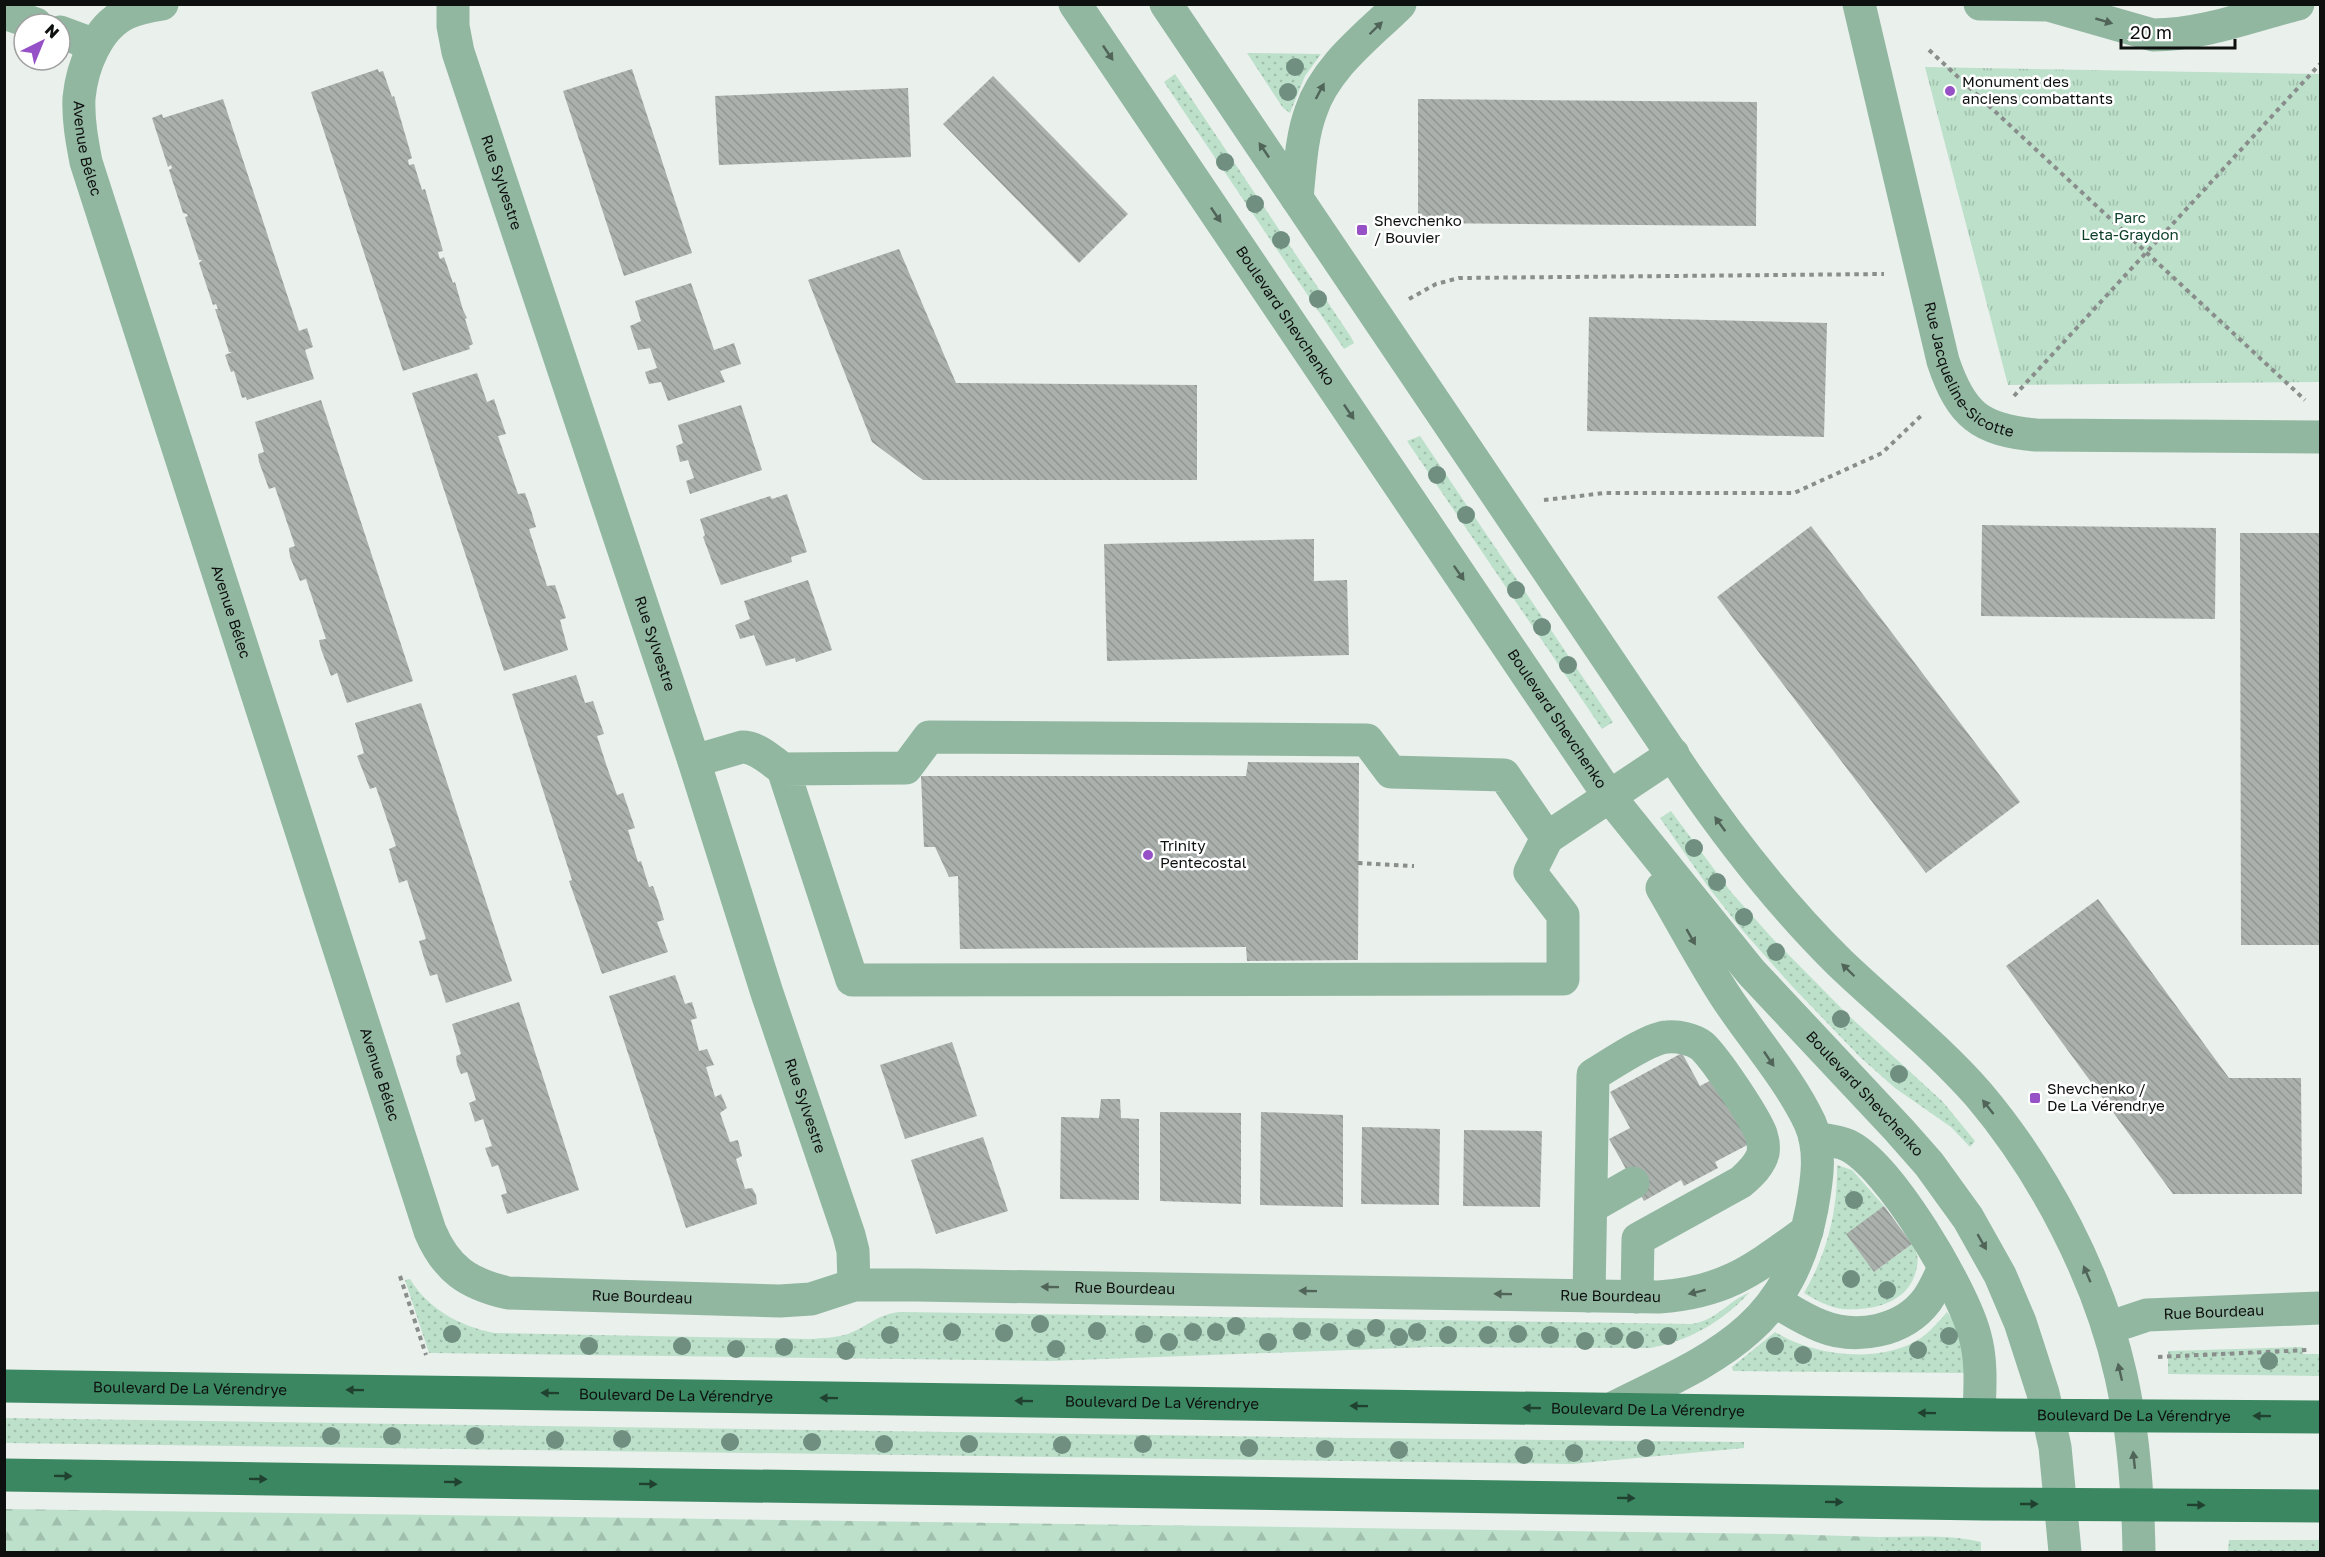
<svg xmlns="http://www.w3.org/2000/svg" width="2325" height="1557" viewBox="0 0 2325 1557" font-family="'Golos Text',sans-serif">
<style>
.grass{fill:url(#grass-dots)}
.forest{fill:url(#forest-firs)}
.park{fill:url(#park-tufts)}
.building{fill:url(#building-back-hatch)}
.lines{fill:none;stroke-linecap:round;stroke-linejoin:round}
.path{stroke:#898d8b;stroke-width:4;stroke-dasharray:4.5 4.5;stroke-linecap:butt}
.minor{stroke:#91b7a1;stroke-width:33}
.major{stroke:#3b8761;stroke-width:33}
.tree{fill:#708f81}
.oneway{fill:#506458}
.oneway2{fill:#204030}
.poi-dot{fill:#9651c6;stroke:#fff;stroke-width:2}
.labels{text-anchor:middle;stroke-width:5;stroke-linejoin:round;paint-order:stroke}
.poi-label{font-size:15px;fill:#0e100f;stroke:#fff;text-anchor:start}
.street-label{font-size:15px;fill:#0e100f;stroke:#fff}
.park-label{font-size:15px;fill:#0d4029;stroke:#fff}
</style>
<defs>
<pattern id="grass-dots" width="8" height="8" patternUnits="userSpaceOnUse" patternTransform="scale(1.5)"><rect width="8" height="8" fill="#bce0ca"/><path d="M2 2h.1M6 6h.1" fill="none" stroke="#a0bfac" stroke-width="1.8" stroke-linecap="round"/></pattern>
<pattern id="forest-firs" width="22" height="20" patternUnits="userSpaceOnUse" patternTransform="scale(1.5)"><rect width="22" height="20" fill="#bce0ca"/><path d="M5 1l3.5 6h-7zM16 11l3.5 6h-7z" fill="#a0bfac"/></pattern>
<pattern id="park-tufts" width="24" height="20" patternUnits="userSpaceOnUse" patternTransform="scale(1.5)"><rect width="24" height="20" fill="#bce0ca"/><path d="M3 7l-1-3M5 7V3M7 7l1-3M15 17l-1-3M17 17v-4M19 17l1-3" fill="none" stroke="#a0bfac"/></pattern>
<pattern id="building-back-hatch" width="6" height="6" patternUnits="userSpaceOnUse" patternTransform="scale(1.5)"><rect width="6" height="6" fill="#aab0ac"/><path d="M-1 5l2 2M0 0l6 6M5-1l2 2" fill="none" stroke="#919693"/></pattern>
</defs>
<rect width="100%" height="100%" fill="#eaf0ec"/>
<g class="grass">
<path d="M1247,53L1321,54L1305,76L1290,113L1283,108Z"/>
<path d="M1175,74L1351,337L1354,343L1344,349L1164,82Z"/>
<path d="M1420,436L1613,722L1602,729L1407,441Z"/>
<path d="M1671,811L1731,892L1773,939L1848,1015L1943,1102L1975,1141L1970,1147L1951,1127L1895,1088L1860,1057L1791,985L1743,931L1709,888L1660,818Z"/>
<path d="M1837,1165L1852,1170L1884,1206L1847,1234L1874,1272L1912,1244C1918,1254 1919,1259 1916,1271C1908,1303 1873,1311 1843,1309C1830,1308 1816,1300 1804,1293C1827,1254 1838,1211 1837,1165Z"/>
<path d="M410,1279C429,1310 460,1326 494,1333L810,1339C822,1338 836,1338 848,1334C867,1327 879,1313 901,1312L1691,1324C1717,1321 1730,1299 1749,1293C1722,1322 1689,1341 1650,1348L1431,1347L1050,1361L429,1353L405,1280Z"/>
<path d="M1947,1312L1957,1326L1967,1373L1733,1371L1732,1367L1775,1332C1812,1356 1881,1365 1921,1338C1931,1331 1939,1321 1947,1312Z"/>
<path d="M2303,1347V1354H2320V1376L2168,1374V1351Z"/>
<path d="M5,1418L1350,1438L1744,1442V1448L1572,1464L1351,1461L5,1443Z"/>
<path d="M1879,1537C1913,1537 1948,1534 1981,1542V1552H1882Z"/>
<path d="M2229,1540H2320V1552H2228Z"/>
</g>
<path class="forest" d="M5,1509L1781,1534L1879,1537L1882,1552H5Z"/>
<path class="park" d="M1925,67L2320,74V382L2008,385Z"/>
<g class="building">
<path d="M378,69L379,72L383,71L392,97L394,96L412,158L408,160L409,165L414,164L422,190L425,189L443,251L438,252L439,256L440,259L444,257L453,283L455,282L463,310L467,318L465,319L473,344L469,346L470,349L403,371L311,92Z"/>
<path d="M632,69L692,253L624,276L563,91Z"/>
<path d="M993,76L1128,214L1079,263L943,124Z"/>
<path d="M908,88L911,157L719,165L715,96Z"/>
<path d="M223,99L299,331L307,328L313,347L305,350L314,379L247,400L246,397L242,398L234,371L231,372L225,355L232,352H229L215,309H218L216,304L213,305L199,263L202,260H199L185,217L188,216L187,214L183,213L169,170L172,168L171,165L168,167L152,118L162,114L163,118Z"/>
<path d="M1418,99L1757,102L1756,226L1418,223Z"/>
<path d="M899,249L956,383L1197,385V480H923L872,442L808,280Z"/>
<path d="M691,283L714,350L734,343L741,364L720,371L725,382L668,401L661,382L649,384L645,372L657,368L650,348L638,350L630,326L641,321L635,301Z"/>
<path d="M1589,317L1827,323L1824,437L1587,431Z"/>
<path d="M477,373L487,402L494,399L500,417L506,434L498,436L518,494L525,493L531,510L536,527L529,529L547,586L555,585L566,618L560,620L568,650L504,671L412,393Z"/>
<path d="M321,400L413,681L347,703L337,673L331,676L321,649L319,640L326,639L306,579L300,581L290,557L289,548L295,546L275,487L269,489L259,462L258,454L264,452L255,422Z"/>
<path d="M741,405L762,470L690,494L686,481L694,478L688,460L680,462L676,446L683,443L678,425Z"/>
<path d="M787,494L807,552L791,557L792,562L721,585L703,537L705,535L700,519L770,496L772,499Z"/>
<path d="M1982,525L2216,528L2215,619L1981,616Z"/>
<path d="M1811,526L2020,802L1926,873L1717,597Z"/>
<path d="M2240,533H2320V945H2241Z"/>
<path d="M1314,539V581L1347,580L1349,655L1107,661L1104,544Z"/>
<path d="M808,580L832,650L796,662L795,658L766,666L754,635L740,639L735,625L750,619L744,601Z"/>
<path d="M576,675L585,703L593,701L604,734L597,736L607,767L617,795L623,793L635,828L628,830L638,862L641,861L649,887L653,886L659,903L664,920L657,922L668,952L602,974L569,881L572,880L512,694Z"/>
<path d="M421,703L512,981L446,1003L437,974L430,976L424,958L419,941L426,939L407,880L399,883L389,849L396,846L376,787L370,789L357,756L364,753L355,723Z"/>
<path d="M1248,762L1359,763L1358,960L1247,961L1246,947L960,949L958,876L949,877L935,847H924L921,776H1246Z"/>
<path d="M2098,899L2229,1078H2301L2302,1194H2173L2006,966Z"/>
<path d="M675,975L685,1004L692,1002L697,1018L691,1020L699,1051L707,1049L714,1065L706,1067L715,1097L721,1094L727,1108L720,1113L730,1142L738,1140L742,1156L736,1159L745,1189L752,1188L756,1195L757,1204L686,1228L609,996Z"/>
<path d="M519,1002L579,1190L507,1214L501,1195L507,1193L498,1165L492,1167L485,1148L492,1146L483,1119L475,1122L469,1103L476,1100L467,1072L461,1074L457,1065L456,1056L461,1054L452,1024Z"/>
<path d="M952,1042L977,1116L905,1139L880,1065Z"/>
<path d="M1682,1053L1700,1086L1715,1078L1751,1143L1715,1162L1718,1168L1684,1186L1681,1180L1644,1201L1609,1139L1630,1128L1610,1092Z"/>
<path d="M1101,1099H1120L1121,1118L1139,1119V1200L1060,1199L1061,1117L1099,1118Z"/>
<path d="M1160,1112L1241,1113V1204L1160,1201Z"/>
<path d="M1261,1112L1343,1115V1207L1260,1205Z"/>
<path d="M1362,1127L1440,1129L1439,1205L1361,1204Z"/>
<path d="M1464,1130L1542,1131L1540,1207L1463,1206Z"/>
<path d="M983,1137L1008,1211L936,1234L911,1160Z"/>
<path d="M1884,1206L1912,1244L1874,1272L1846,1234Z"/>
</g>
<g class="lines">
<g class="path">
<path d="M1929,50L2305,400"/>
<path d="M1409,299L1436,284L1459,278L1884,274"/>
<path d="M2014,396L2320,64"/>
<path d="M1544,500L1605,493H1794L1882,453L1924,413"/>
<path d="M1358,863L1414,866"/>
<path d="M400,1276L426,1355"/>
<path d="M2158,1357L2308,1350"/>
</g>
<g class="minor">
<path id="s1" d="M162,4C150,6 138,8 127,13C97,27 82,67 79,98C78,120 82,141 86,162L430,1231C446,1269 468,1284 508,1293L780,1301L811,1299L854,1285H916L1659,1297C1727,1292 1754,1269 1807,1231"/>
<path id="s2" d="M453,4V26L458,52L694,761L767,993L849,1235L853,1251L854,1285"/>
<path id="s3" d="M1075,4L1609,796L1751,972L1899,1130L1929,1164L1968,1218L2000,1275L2020,1322L2043,1393L2055,1447L2065,1552"/>
<path d="M1166,4L1686,775C1732,842 1782,906 1840,963C1886,1007 1937,1047 1979,1095C2044,1172 2099,1277 2121,1376C2134,1434 2138,1494 2139,1552"/>
<path id="s4" d="M1859,4L1943,361C1961,415 1980,430 2036,435L2320,437"/>
<path d="M1980,4L2048,5L2153,35C2202,35 2251,16 2298,4"/>
<path d="M4,13L36,24"/>
<path d="M60,32L95,45"/>
<path d="M1297,198C1300,169 1301,138 1311,111C1326,66 1368,36 1400,4"/>
<path d="M929,737L1367,740L1391,772L1504,775L1547,838L1530,872L1563,915V979L852,980L783,769L906,768Z"/>
<path d="M694,761L742,747C758,747 771,761 783,769"/>
<path d="M1547,838L1673,754"/>
<path d="M1815,1138C1825,1140 1837,1141 1847,1145C1889,1164 1964,1291 1975,1336C1982,1361 1980,1388 1979,1413"/>
<path d="M1591,1207L1633,1183"/>
<path d="M1589,1296L1593,1075C1610,1065 1649,1038 1667,1037C1678,1036 1693,1039 1702,1046C1716,1059 1754,1116 1761,1134C1763,1140 1764,1147 1763,1153C1760,1165 1750,1174 1741,1182L1638,1239L1637,1297"/>
<path d="M1776,1302C1790,1310 1805,1320 1821,1326C1856,1340 1903,1332 1927,1300C1934,1290 1939,1279 1944,1267"/>
<path id="s5" d="M2108,1328L2147,1315L2320,1308"/>
<path d="M1611,1409C1713,1358 1788,1332 1812,1208C1817,1180 1822,1150 1810,1123C1789,1078 1751,1036 1724,994C1702,960 1683,924 1662,888"/>
</g>
<g class="major">
<path id="s6" d="M4,1386L1998,1415L2320,1417"/>
<path d="M4,1475L1984,1504L2320,1506"/>
</g>
</g>
<g class="tree">
<circle cx="1295" cy="67" r="9"/>
<circle cx="1288" cy="92" r="9"/>
<circle cx="1225" cy="162" r="9"/>
<circle cx="1255" cy="204" r="9"/>
<circle cx="1281" cy="240" r="9"/>
<circle cx="1318" cy="299" r="9"/>
<circle cx="1437" cy="475" r="9"/>
<circle cx="1466" cy="515" r="9"/>
<circle cx="1516" cy="590" r="9"/>
<circle cx="1542" cy="627" r="9"/>
<circle cx="1568" cy="665" r="9"/>
<circle cx="1694" cy="848" r="9"/>
<circle cx="1717" cy="882" r="9"/>
<circle cx="1744" cy="917" r="9"/>
<circle cx="1776" cy="952" r="9"/>
<circle cx="1841" cy="1019" r="9"/>
<circle cx="1899" cy="1074" r="9"/>
<circle cx="1854" cy="1200" r="9"/>
<circle cx="1851" cy="1279" r="9"/>
<circle cx="1887" cy="1290" r="9"/>
<circle cx="1040" cy="1324" r="9"/>
<circle cx="1236" cy="1326" r="9"/>
<circle cx="1376" cy="1328" r="9"/>
<circle cx="1097" cy="1331" r="9"/>
<circle cx="1302" cy="1331" r="9"/>
<circle cx="952" cy="1332" r="9"/>
<circle cx="1193" cy="1332" r="9"/>
<circle cx="1216" cy="1332" r="9"/>
<circle cx="1329" cy="1332" r="9"/>
<circle cx="1417" cy="1332" r="9"/>
<circle cx="1004" cy="1333" r="9"/>
<circle cx="452" cy="1334" r="9"/>
<circle cx="1144" cy="1334" r="9"/>
<circle cx="1518" cy="1334" r="9"/>
<circle cx="890" cy="1335" r="9"/>
<circle cx="1448" cy="1335" r="9"/>
<circle cx="1488" cy="1335" r="9"/>
<circle cx="1550" cy="1335" r="9"/>
<circle cx="1614" cy="1336" r="9"/>
<circle cx="1668" cy="1336" r="9"/>
<circle cx="1949" cy="1336" r="9"/>
<circle cx="1399" cy="1337" r="9"/>
<circle cx="1356" cy="1338" r="9"/>
<circle cx="1635" cy="1340" r="9"/>
<circle cx="1585" cy="1341" r="9"/>
<circle cx="1169" cy="1342" r="9"/>
<circle cx="1268" cy="1342" r="9"/>
<circle cx="589" cy="1346" r="9"/>
<circle cx="682" cy="1346" r="9"/>
<circle cx="1775" cy="1346" r="9"/>
<circle cx="784" cy="1347" r="9"/>
<circle cx="736" cy="1349" r="9"/>
<circle cx="1056" cy="1349" r="9"/>
<circle cx="1918" cy="1350" r="9"/>
<circle cx="846" cy="1351" r="9"/>
<circle cx="1803" cy="1355" r="9"/>
<circle cx="2269" cy="1361" r="9"/>
<circle cx="331" cy="1436" r="9"/>
<circle cx="392" cy="1436" r="9"/>
<circle cx="475" cy="1436" r="9"/>
<circle cx="622" cy="1439" r="9"/>
<circle cx="555" cy="1440" r="9"/>
<circle cx="730" cy="1442" r="9"/>
<circle cx="812" cy="1442" r="9"/>
<circle cx="884" cy="1444" r="9"/>
<circle cx="969" cy="1444" r="9"/>
<circle cx="1143" cy="1444" r="9"/>
<circle cx="1062" cy="1445" r="9"/>
<circle cx="1249" cy="1448" r="9"/>
<circle cx="1646" cy="1448" r="9"/>
<circle cx="1325" cy="1449" r="9"/>
<circle cx="1399" cy="1450" r="9"/>
<circle cx="1574" cy="1453" r="9"/>
<circle cx="1524" cy="1455" r="9"/>
</g>
<defs><path id="oneway-solid" d="M-6-.8H1V-3.2L6.5 0L1 3.2V.8H-6Z" transform="scale(1.5)"/></defs>
<g class="oneway">
<use href="#oneway-solid" transform="translate(2104 21) rotate(16)"/>
<use href="#oneway-solid" transform="translate(1376 28) rotate(-44)"/>
<use href="#oneway-solid" transform="translate(1108 53) rotate(56)"/>
<use href="#oneway-solid" transform="translate(1320 91) rotate(-62)"/>
<use href="#oneway-solid" transform="translate(1264 150) rotate(-124)"/>
<use href="#oneway-solid" transform="translate(1216 215) rotate(56)"/>
<use href="#oneway-solid" transform="translate(1349 412) rotate(56)"/>
<use href="#oneway-solid" transform="translate(1459 573) rotate(55)"/>
<use href="#oneway-solid" transform="translate(1720 824) rotate(-126)"/>
<use href="#oneway-solid" transform="translate(1691 937) rotate(60)"/>
<use href="#oneway-solid" transform="translate(1848 970) rotate(-136)"/>
<use href="#oneway-solid" transform="translate(1769 1059) rotate(56)"/>
<use href="#oneway-solid" transform="translate(1988 1107) rotate(-128)"/>
<use href="#oneway-solid" transform="translate(1982 1242) rotate(60)"/>
<use href="#oneway-solid" transform="translate(2087 1274) rotate(-113)"/>
<use href="#oneway-solid" transform="translate(1050 1287) rotate(-179)"/>
<use href="#oneway-solid" transform="translate(1308 1291) rotate(-179)"/>
<use href="#oneway-solid" transform="translate(1697 1292) rotate(166)"/>
<use href="#oneway-solid" transform="translate(1503 1294) rotate(-179)"/>
<use href="#oneway-solid" transform="translate(2120 1372) rotate(-103)"/>
<use href="#oneway-solid" transform="translate(2134 1460) rotate(-96)"/>
</g>
<g class="oneway2">
<use href="#oneway-solid" transform="translate(355 1390) rotate(-179)"/>
<use href="#oneway-solid" transform="translate(550 1393) rotate(-179)"/>
<use href="#oneway-solid" transform="translate(829 1398) rotate(-179)"/>
<use href="#oneway-solid" transform="translate(1024 1401) rotate(-179)"/>
<use href="#oneway-solid" transform="translate(1359 1406) rotate(-179)"/>
<use href="#oneway-solid" transform="translate(1532 1408) rotate(-179)"/>
<use href="#oneway-solid" transform="translate(1927 1413) rotate(-179)"/>
<use href="#oneway-solid" transform="translate(2262 1416) rotate(-179)"/>
<use href="#oneway-solid" transform="translate(63 1476) rotate(1)"/>
<use href="#oneway-solid" transform="translate(258 1479) rotate(1)"/>
<use href="#oneway-solid" transform="translate(453 1482) rotate(1)"/>
<use href="#oneway-solid" transform="translate(648 1484) rotate(1)"/>
<use href="#oneway-solid" transform="translate(1626 1498) rotate(1)"/>
<use href="#oneway-solid" transform="translate(1834 1502) rotate(1)"/>
<use href="#oneway-solid" transform="translate(2029 1504)"/>
<use href="#oneway-solid" transform="translate(2196 1505) rotate(1)"/>
</g>
<g class="poi-dot">
<circle cx="1950" cy="91" r="6"/>
<rect x="1356" y="224" width="12" height="12" rx="3"/>
<circle cx="1148" cy="855" r="6"/>
<rect x="2029" y="1092" width="12" height="12" rx="3"/>
</g>
<g class="labels">
<g class="poi-label">
<text x="1962" y="87">Monument des<tspan x="1962" dy="17">anciens combattants</tspan></text>
<text x="1374" y="226">Shevchenko<tspan x="1374" dy="17">/ Bouvier</tspan></text>
<text x="1160" y="851">Trinity<tspan x="1160" dy="17">Pentecostal</tspan></text>
<text x="2047" y="1094">Shevchenko /<tspan x="2047" dy="17">De La Vérendrye</tspan></text>
</g>
<g class="street-label">
<text dy="5" stroke="none"><textPath href="#s1" startOffset="189">Avenue Bélec</textPath></text>
<text dy="5" stroke="none"><textPath href="#s2" startOffset="186">Rue Sylvestre</textPath></text>
<text dy="5" stroke="none"><textPath href="#s3" startOffset="376">Boulevard Shevchenko</textPath></text>
<text dy="5" stroke="none"><textPath href="#s4" startOffset="390">Rue Jacqueline-Sicotte</textPath></text>
<text dy="5" stroke="none"><textPath href="#s1" startOffset="675">Avenue Bélec</textPath></text>
<text dy="5" stroke="none"><textPath href="#s2" startOffset="672">Rue Sylvestre</textPath></text>
<text dy="5" stroke="none"><textPath href="#s3" startOffset="862">Boulevard Shevchenko</textPath></text>
<text dy="5" stroke="none"><textPath href="#s1" startOffset="1161">Avenue Bélec</textPath></text>
<text dy="5" stroke="none"><textPath href="#s3" startOffset="1348">Boulevard Shevchenko</textPath></text>
<text dy="5" stroke="none"><textPath href="#s2" startOffset="1158">Rue Sylvestre</textPath></text>
<text dy="5" stroke="none"><textPath href="#s1" startOffset="2049">Rue Bourdeau</textPath></text>
<text dy="5" stroke="none"><textPath href="#s1" startOffset="2535">Rue Bourdeau</textPath></text>
<text dy="5" stroke="none"><textPath href="#s1" startOffset="1564">Rue Bourdeau</textPath></text>
<text dy="5" stroke="none"><textPath href="#s5" startOffset="108">Rue Bourdeau</textPath></text>
<text dy="5" stroke="none"><textPath href="#s6" startOffset="186">Boulevard De La Vérendrye</textPath></text>
<text dy="5" stroke="none"><textPath href="#s6" startOffset="672">Boulevard De La Vérendrye</textPath></text>
<text dy="5" stroke="none"><textPath href="#s6" startOffset="1158">Boulevard De La Vérendrye</textPath></text>
<text dy="5" stroke="none"><textPath href="#s6" startOffset="1644">Boulevard De La Vérendrye</textPath></text>
<text dy="5" stroke="none"><textPath href="#s6" startOffset="2130">Boulevard De La Vérendrye</textPath></text>
</g>
<g class="park-label">
<text x="2130" y="223">Parc<tspan x="2130" dy="17">Leta-Graydon</tspan></text>
</g>
</g>
<rect width="2325" height="1557" fill="none" stroke="#0e100f" stroke-width="12"/>
<g transform="translate(42 42) rotate(43)"><circle r="28" fill="#ffffff" stroke="#9f9f9f" stroke-width="1.5"/>
<path d="M0-4.5L10 22L0 15L-10 22Z" fill="#9651c6"/>
<text y="-9" font-size="16" font-weight="bold" text-anchor="middle" fill="#0e100f">N</text>
</g>
<path d="M2121 39v9h114v-9" fill="none" stroke="#0e100f" stroke-width="3"/>
<text x="2130" y="39" font-size="18" fill="#0e100f" stroke="#ffffff" stroke-width="4.5" paint-order="stroke">20 m</text>
</svg>
